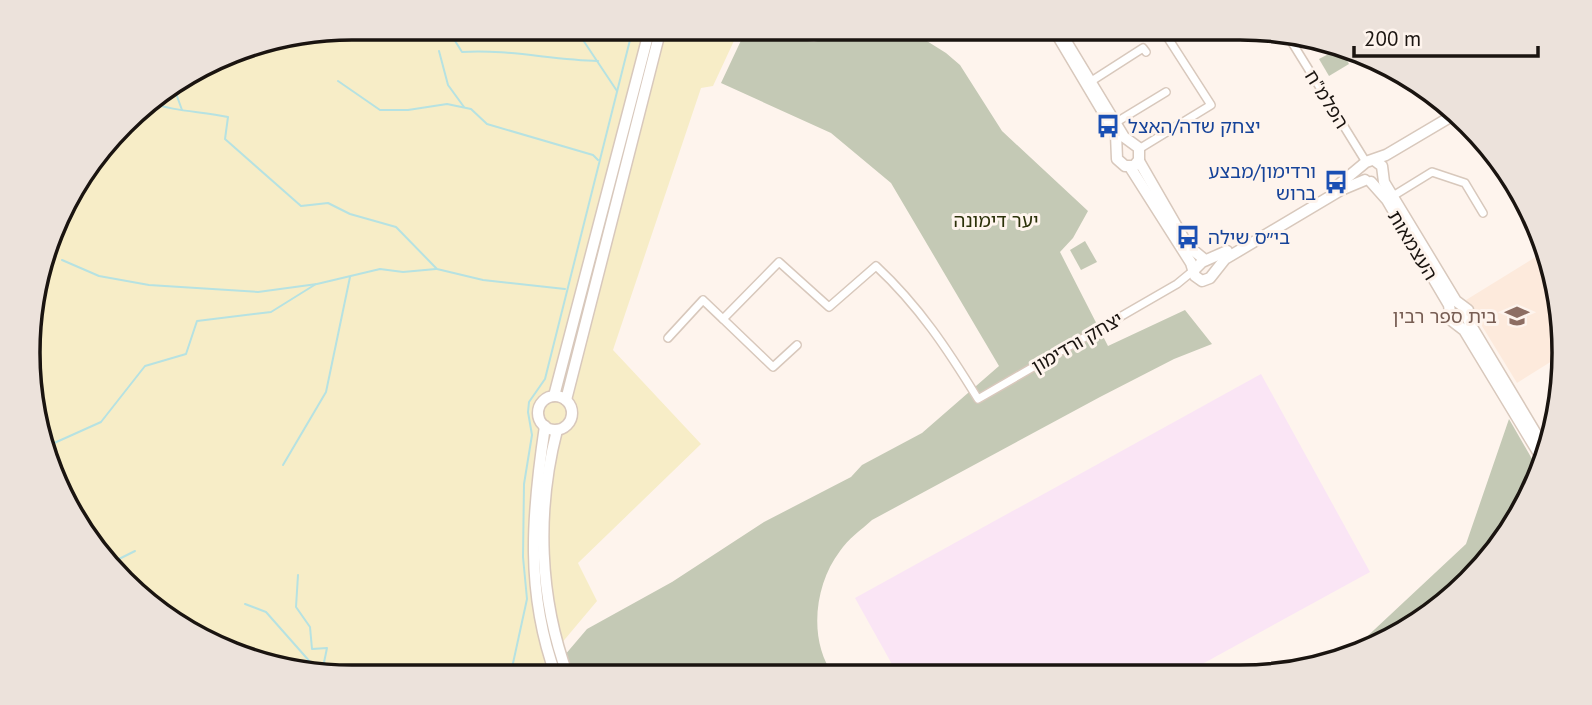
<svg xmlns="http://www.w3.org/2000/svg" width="1592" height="705" viewBox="0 0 1592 705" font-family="'PT Sans','Noto Sans Hebrew',sans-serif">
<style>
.built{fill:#fdeadc}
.industrial{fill:#fae5f5}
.green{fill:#c4c9b5}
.sand{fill:#f7edc7}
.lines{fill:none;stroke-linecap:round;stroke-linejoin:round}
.stream{stroke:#b6e2e2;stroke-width:2}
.street-casing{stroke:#d8c8bc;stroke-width:10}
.secondary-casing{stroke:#d8c8bc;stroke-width:13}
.street{stroke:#fff;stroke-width:7}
.secondary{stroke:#fff;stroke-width:10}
.labels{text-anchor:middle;stroke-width:6;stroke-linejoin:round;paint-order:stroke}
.street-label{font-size:19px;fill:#1a1410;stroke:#fef4ed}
.transit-label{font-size:19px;fill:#164399;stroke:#fef4ed;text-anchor:start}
.park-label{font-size:19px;fill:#2b3109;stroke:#fef4ed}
.education-label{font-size:19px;fill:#785e54;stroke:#fef4ed;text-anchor:end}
.rim{fill:none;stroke:#1a1410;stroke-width:3.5}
</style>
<rect width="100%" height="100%" fill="#fef4ed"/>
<path class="built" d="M1542,253L1563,332L1560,356L1517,383L1466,300Z"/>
<path class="industrial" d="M1261,374L1370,572L1184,674L898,675L855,598Z"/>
<g class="green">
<path d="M868,28H906L946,53L960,65L1002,131L1088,211L1073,238L1060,252L1108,346L1185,310L1212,344L1174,359L1100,397L872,520C861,530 848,539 840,551C814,585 808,641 834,676H547L587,629L672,582L764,522L851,477L862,465L922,433L999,366L891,183L831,133L721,83L745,32L814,42Z"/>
<path d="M1340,48L1349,64L1329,76L1319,59Z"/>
<path d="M1085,241L1097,262L1081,270L1070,250Z"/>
<path d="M1509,419L1539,471C1526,496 1514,529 1496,551C1458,597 1402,642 1344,658L1466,544Z"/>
</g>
<path class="sand" d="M353,28L739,30L713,86L701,88L613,350L701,444L578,563L597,601L534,676L353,677L248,660L139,597L71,514L31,395L34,290L71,191L139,108L248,45Z"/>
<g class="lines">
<g class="stream">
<path d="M447,28L462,52C507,49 552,60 598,61"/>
<path d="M575,28L617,91"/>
<path d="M439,51L448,85L464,107"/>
<path d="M338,81L380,110H408L447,104L471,109L487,124L593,155L598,160"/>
<path d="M174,88L182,110"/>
<path d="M150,102C174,112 202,111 228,117L225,139L301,206L328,203L350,214L396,227L437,269L483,280L565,289"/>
<path d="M62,260L99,276L149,285L258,292L317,284L380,269L403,272L436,269"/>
<path d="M52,444L101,422L145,366L186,354L197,321L271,312L316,284"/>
<path d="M283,465L326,392L350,277"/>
<path d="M111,563L135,551"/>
<path d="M298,575L296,607L310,627L312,649L327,648L322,672"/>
<path d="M245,604L266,612L319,672"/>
<path d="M510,677L527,599L523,557L524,484L532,435L528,412L529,402L545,379L633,28"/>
</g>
<g class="street-casing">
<g id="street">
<path d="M1288,36L1366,162"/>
<path d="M1066,40L1088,28"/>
<path d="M1090,82L1143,48L1146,52"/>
<path d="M1115,123L1166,92"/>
<path d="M1139,149L1211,105L1166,35L1177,28"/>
<path d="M1393,196L1432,172L1465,183L1483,213"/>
<path d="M668,338L703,300L723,319"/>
<path d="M797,345L773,367L723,319L779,262L829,307L876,266C919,306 948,350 978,399L1177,284L1194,270"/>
</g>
</g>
<g class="secondary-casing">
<g id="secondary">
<path d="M1053,28L1116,134L1117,159L1125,166H1134L1139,160V148L1124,137L1058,28"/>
<path d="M1374,160L1382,166L1384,182L1456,301L1468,310L1469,322L1547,452"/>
<path d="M1139,161L1188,246L1205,260"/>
<path d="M1130,167L1191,263L1195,276L1202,281L1210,278L1225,259L1341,190L1365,180"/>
<path d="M1371,182L1387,200L1449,305L1451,320L1464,330L1544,462"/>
<path d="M1336,187L1366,162L1386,155L1457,113"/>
<path d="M1195,269L1202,262L1227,251"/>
<path d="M554,396L650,28"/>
<circle cx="555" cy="413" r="17"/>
<path d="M566,400L661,28"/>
<path d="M545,426C532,513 525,592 556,676"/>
<path d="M557,430C536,511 539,598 568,676"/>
</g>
</g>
<use href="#street" class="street"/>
<use href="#secondary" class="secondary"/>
</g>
<defs>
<g id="bus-bare" transform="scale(1.89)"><path d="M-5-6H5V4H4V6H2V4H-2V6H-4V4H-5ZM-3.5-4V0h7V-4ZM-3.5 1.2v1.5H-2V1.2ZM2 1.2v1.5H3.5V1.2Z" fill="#1a4fb4" stroke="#fef4ed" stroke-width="2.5" paint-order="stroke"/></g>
<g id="school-bare" transform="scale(1.89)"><path d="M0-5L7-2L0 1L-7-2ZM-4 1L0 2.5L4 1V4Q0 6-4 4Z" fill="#8d6e63" stroke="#fef4ed" stroke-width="2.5" paint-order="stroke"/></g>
</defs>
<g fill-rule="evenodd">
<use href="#bus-bare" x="1108" y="126"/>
<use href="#bus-bare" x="1336" y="182"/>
<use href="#bus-bare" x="1188" y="237"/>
<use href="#school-bare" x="1517" y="316"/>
</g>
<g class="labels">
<g class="street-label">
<text transform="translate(1327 99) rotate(58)" y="7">הפלמ"ח</text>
<text transform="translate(1413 245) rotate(59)" y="7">העצמאות</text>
<text transform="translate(1077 342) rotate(-30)" y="7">יצחק ורדימון</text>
</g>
<g class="transit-label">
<text x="1128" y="133">יצחק שדה/האצל</text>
<text x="1316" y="178" text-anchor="end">ורדימון/מבצע<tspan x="1316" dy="22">ברוש</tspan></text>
<text x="1208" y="244">בי״ס שילה</text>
</g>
<g class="park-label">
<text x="996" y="227">יער דימונה</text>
</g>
<g class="education-label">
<text x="1497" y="323">בית ספר רבין</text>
</g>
</g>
<path d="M0 0H1592V705H0ZM352 40H1240A312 312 0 0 1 1552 352V353A312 312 0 0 1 1240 665H352A312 312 0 0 1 40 353V352A312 312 0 0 1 352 40Z" fill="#ece2db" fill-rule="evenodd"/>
<path class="rim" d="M352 40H1240A312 312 0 0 1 1552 352V353A312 312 0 0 1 1240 665H352A312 312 0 0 1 40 353V352A312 312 0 0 1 352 40Z"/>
<path d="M1354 46v10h184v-10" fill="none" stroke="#1a1410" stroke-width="3.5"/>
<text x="1364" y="46" font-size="21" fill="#1a1410" stroke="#fef4ed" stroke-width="5" paint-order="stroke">200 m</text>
</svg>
